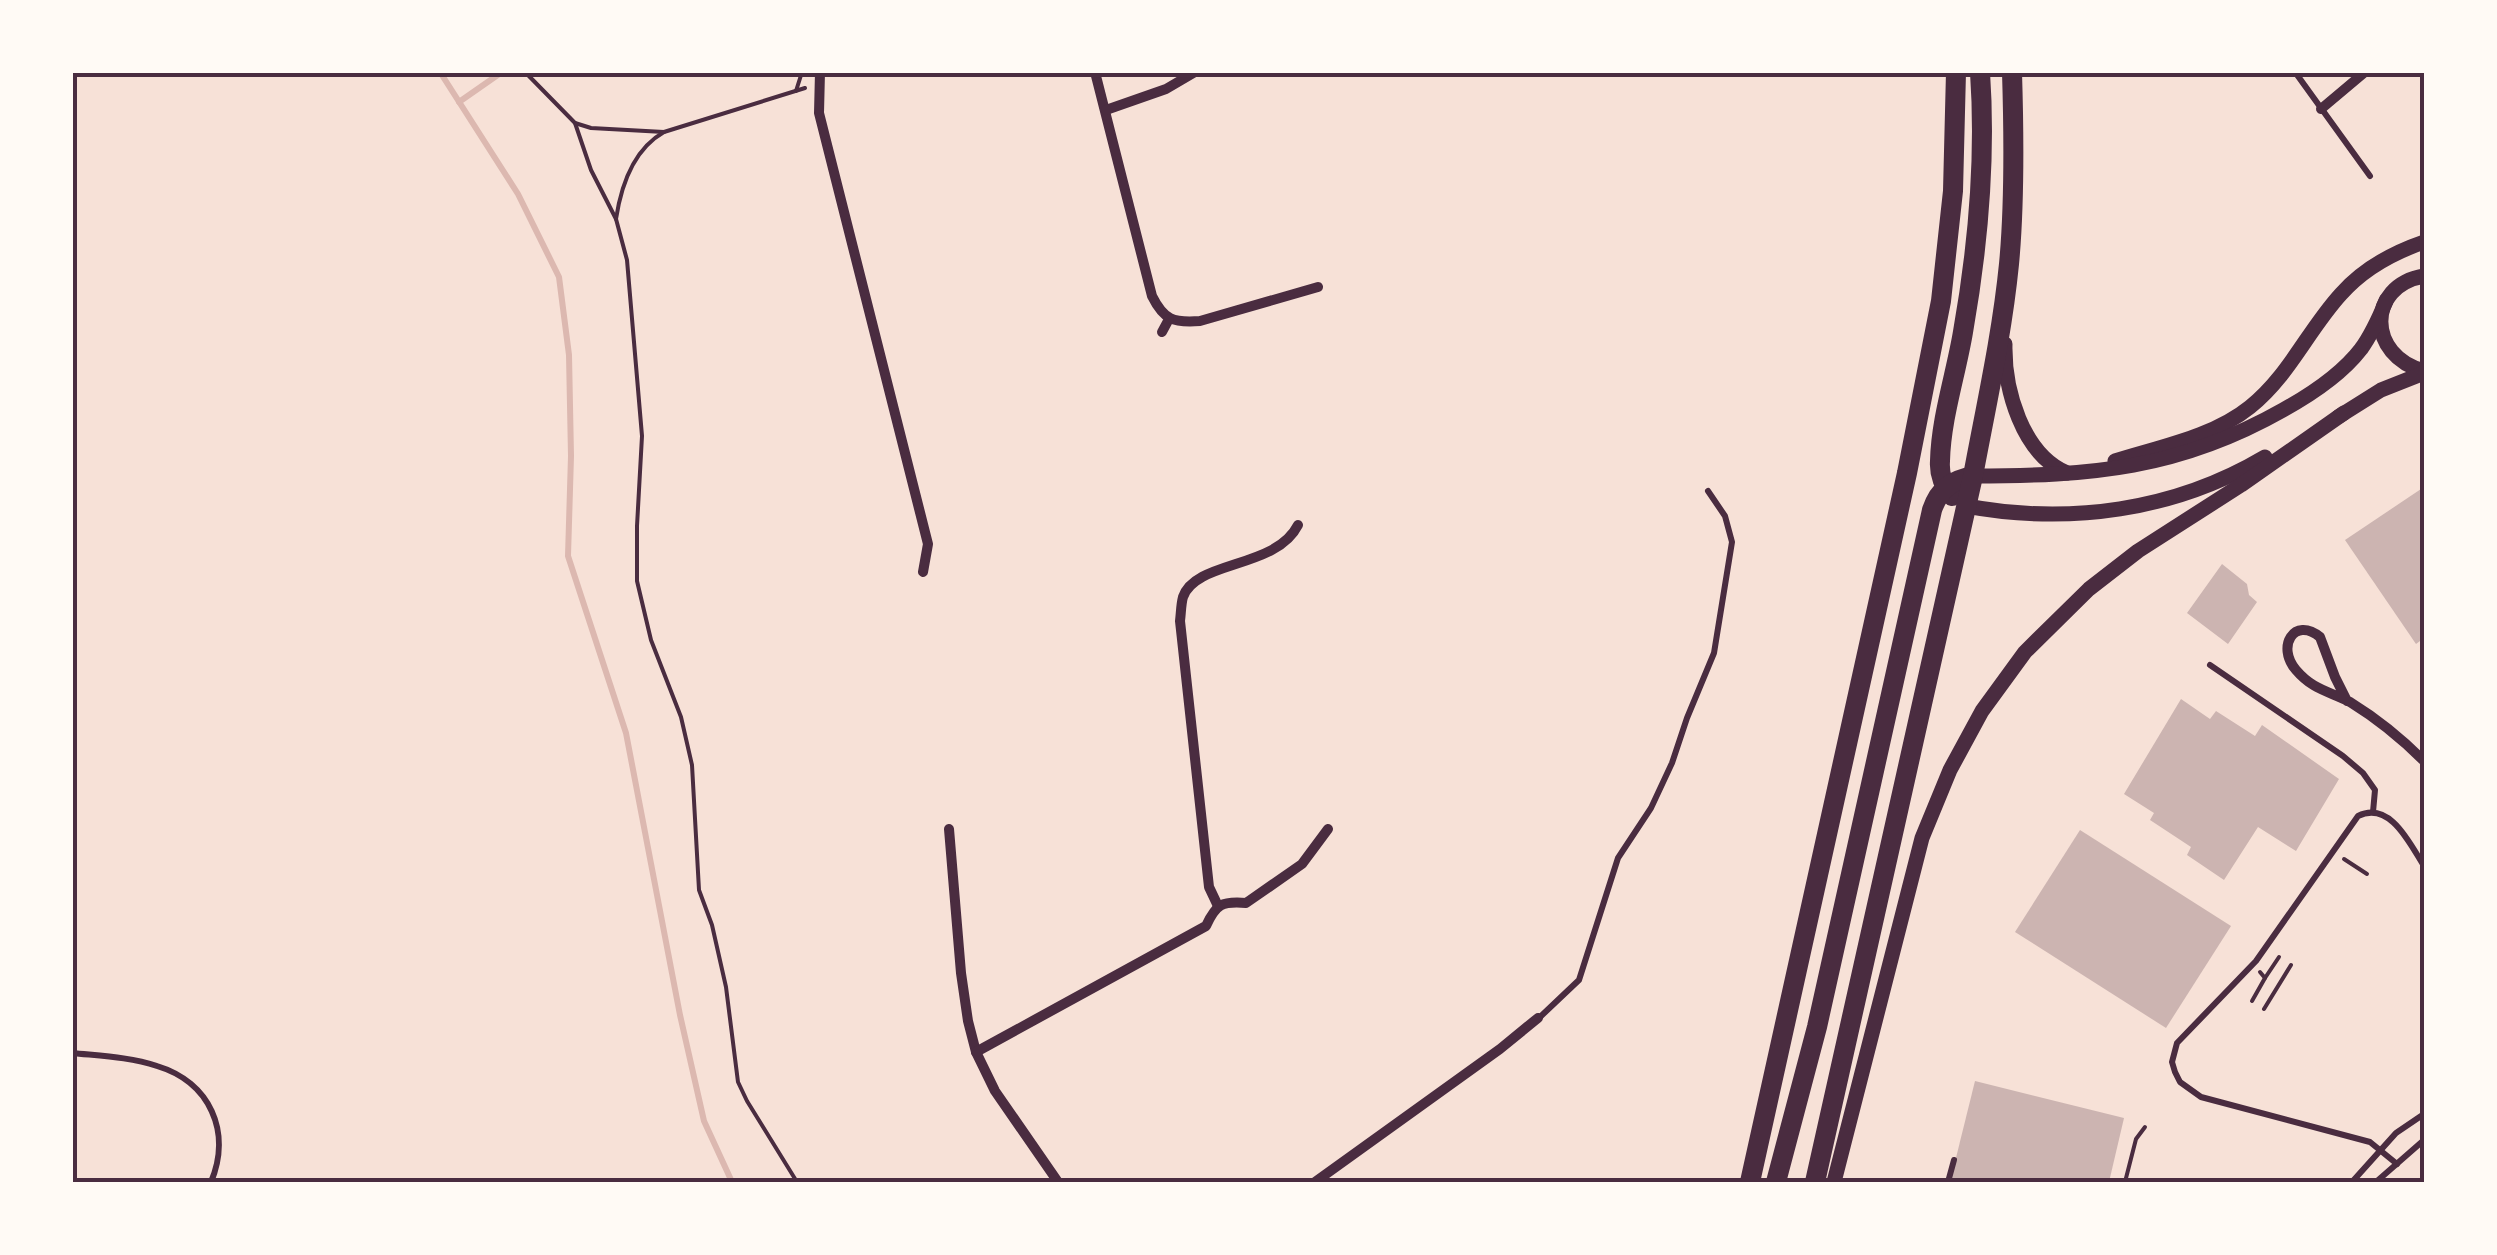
<svg xmlns="http://www.w3.org/2000/svg" width="2497" height="1255" viewBox="0 0 2497 1255" font-family="Jost,sans-serif">
<style>
.lines{fill:none;stroke-linecap:round;stroke-linejoin:round}
.stream{stroke:#dcb8b0;stroke-width:6}
.building{fill:#ccb4b1}
.path{stroke:#4a2c40;stroke-width:4}
.service{stroke:#4a2c40;stroke-width:6}
.minor{stroke:#4a2c40;stroke-width:10}
.secondary{stroke:#4a2c40;stroke-width:15}
.trunk{stroke:#4a2c40;stroke-width:20}
.neatline{fill:none;stroke:#4a2c40;stroke-width:4}
</style>
<rect width="100%" height="100%" fill="#f7e1d7"/>
<g class="lines">
<g class="stream">
<path d="M440,72L518,194L559,277L569,355L571,456L568,556L626,733L680,1015L704,1121L732,1182"/>
<path d="M459,102L502,72"/>
</g>
</g>
<g class="building">
<path d="M2424,487V638L2416,644L2345,540Z"/>
<path d="M2222,564L2247,584L2249,595L2257,602L2228,644L2187,613Z"/>
<path d="M2181,699L2210,719L2216,711L2255,736L2262,725L2339,779L2296,851L2258,827L2224,880L2187,855L2191,847L2150,820L2154,813L2124,794Z"/>
<path d="M2080,830L2231,926L2166,1028L2015,932Z"/>
<path d="M1975,1081L2124,1118L2109,1182H1950Z"/>
</g>
<g class="lines">
<g class="path">
<path d="M525,72L575,123L591,170L616,219L627,260L642,436L637,526V581L651,640L681,717L692,765L699,890L712,925L726,987L738,1082L747,1101L797,1182"/>
<path d="M796,91L802,72"/>
<path d="M575,123L591,128L664,132"/>
<path d="M616,219C621,186 634,149 664,132L805,88"/>
<path d="M2344,859L2367,874"/>
<path d="M2260,972L2265,978L2279,957"/>
<path d="M2252,1001L2265,978"/>
<path d="M2264,1009L2291,965"/>
<path d="M2125,1182L2136,1139L2145,1127"/>
</g>
<g class="service">
<path d="M2295,72L2370,176"/>
<path d="M2210,665L2343,756L2363,773L2375,790L2373,812"/>
<path d="M1539,1018L1579,980L1618,858L1651,808L1672,763L1687,718L1714,653L1732,542L1725,516L1708,491"/>
<path d="M72,1053C101,1056 130,1057 157,1066C210,1082 232,1132 211,1182"/>
<path d="M2397,1164L2370,1142L2201,1097L2180,1082L2175,1072L2172,1062L2177,1043L2256,961L2358,816C2390,800 2410,844 2424,866"/>
<path d="M1948,1182L1954,1160"/>
<path d="M2352,1182L2396,1133L2424,1114"/>
<path d="M2376,1182L2424,1140"/>
</g>
<g class="minor">
<path d="M820,72L819,113L928,544L923,572"/>
<path d="M1095,72L1152,296C1164,320 1173,323 1200,321L1318,287"/>
<path d="M2321,109L2365,72"/>
<path d="M1106,110L1166,89L1195,72"/>
<path d="M1162,332L1169,319"/>
<path d="M2347,701L2335,677L2320,637C2294,616 2276,647 2296,670C2313,690 2329,691 2350,702C2376,718 2403,740 2424,761"/>
<path d="M949,829L961,973L968,1021L976,1052L995,1091L1058,1182"/>
<path d="M1218,906L1209,887L1180,621C1181,613 1181,604 1183,597C1196,560 1276,569 1298,525"/>
<path d="M976,1052L1206,926C1216,904 1222,901 1246,903L1302,864L1328,829"/>
<path d="M1315,1182L1500,1049L1538,1018"/>
</g>
<g class="secondary">
<path d="M2424,276C2366,286 2367,356 2424,371"/>
<path d="M2005,344C2004,389 2022,454 2067,473"/>
<path d="M2338,417L2381,390L2424,373"/>
<path d="M2115,461C2159,447 2213,437 2250,407C2289,376 2308,330 2341,294C2364,268 2392,253 2424,242"/>
<path d="M1973,476C2091,476 2179,469 2283,410C2312,394 2341,375 2361,349C2372,334 2379,318 2386,301"/>
<path d="M1966,506C2069,525 2174,511 2265,457"/>
<path d="M1834,1182L1922,838L1950,770L1982,711L2025,652L2089,589L2138,551L2241,485L2344,413"/>
</g>
<g class="trunk">
<path d="M1952,496C1943,485 1939,475 1940,461C1941,418 1956,374 1963,332C1978,247 1986,159 1980,72"/>
<path d="M1750,1182L1907,473L1941,301L1953,191L1956,72"/>
<path d="M1776,1182L1817,1027L1932,510C1939,489 1952,480 1973,476"/>
<path d="M1815,1182L1973,476C1986,406 2002,335 2009,264C2015,201 2014,136 2012,72"/>
</g>
</g>
<rect width="2497" height="1255" fill="none" stroke="#fffaf5" stroke-width="150"/>
<rect x="75" y="75" width="2347" height="1105" class="neatline"/>
</svg>
